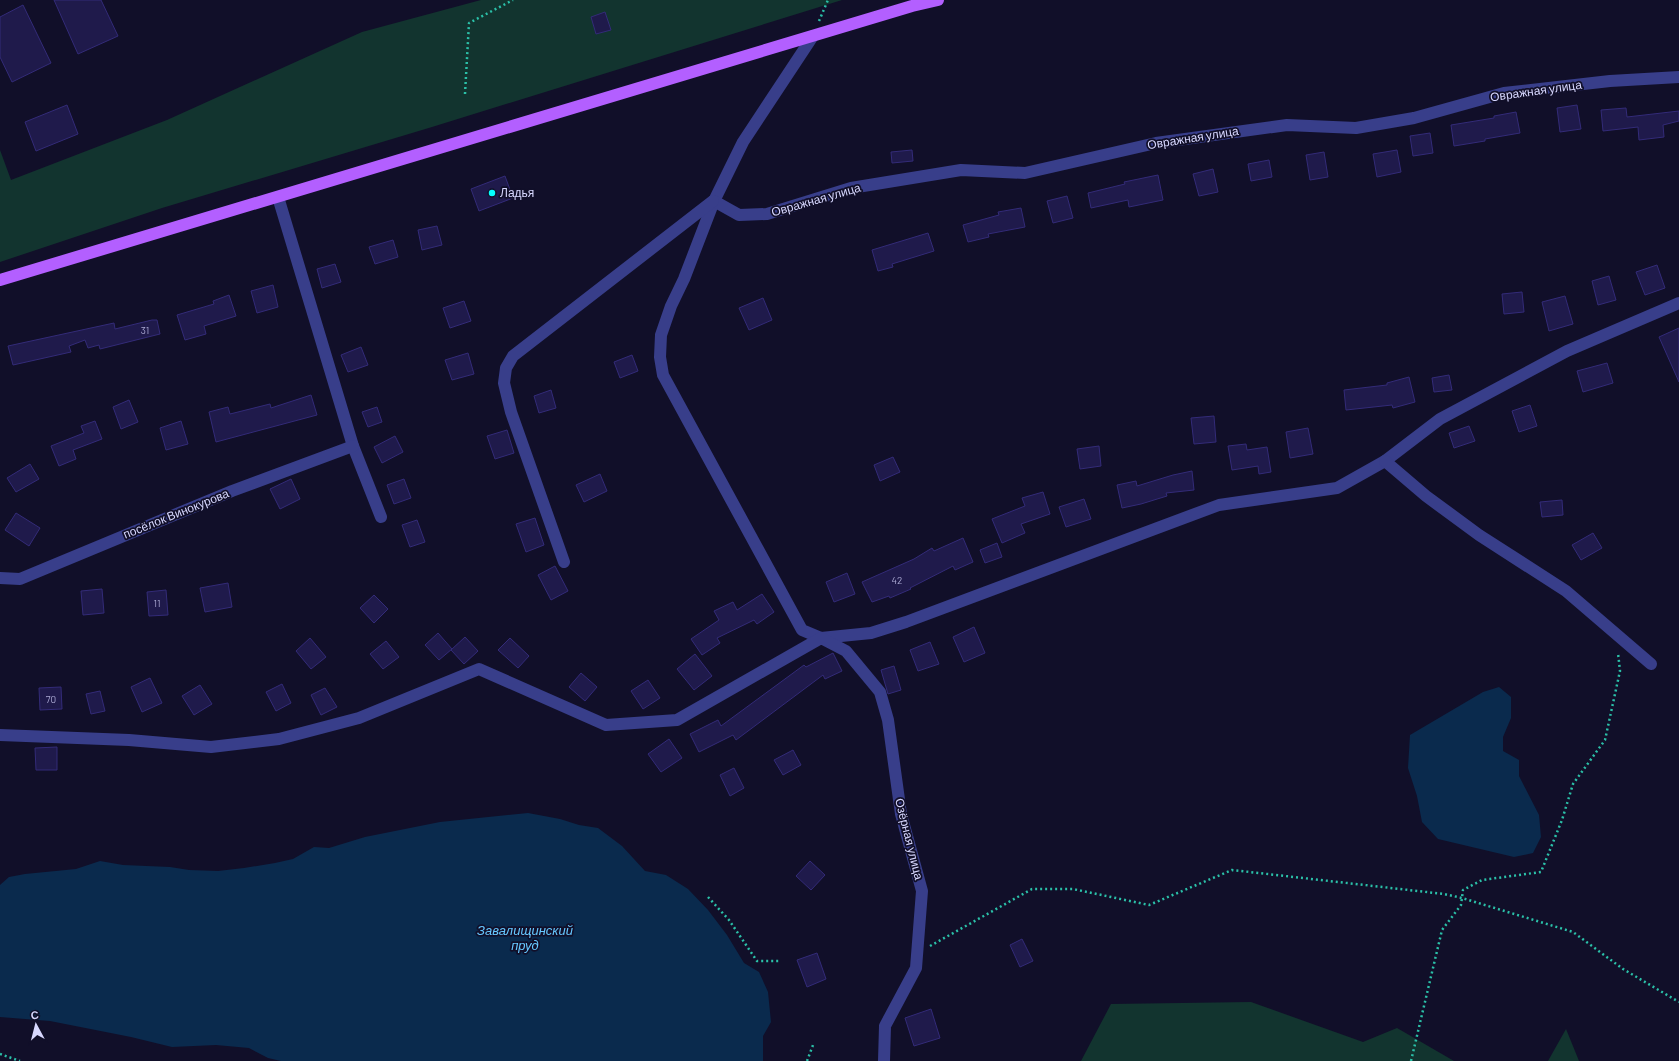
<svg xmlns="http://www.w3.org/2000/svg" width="1679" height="1061" viewBox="0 0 1679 1061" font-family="Barlow,sans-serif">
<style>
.green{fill:#12342f}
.water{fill:#0a2a4d}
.building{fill:#1f1a4b;stroke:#332b78}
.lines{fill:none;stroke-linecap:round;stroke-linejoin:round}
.path{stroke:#2bc0a8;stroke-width:2.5;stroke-dasharray:2 3;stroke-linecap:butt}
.minor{stroke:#383e8a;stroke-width:12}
.major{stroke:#b35fff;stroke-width:12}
.poi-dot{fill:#04ffff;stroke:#110f29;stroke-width:1.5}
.labels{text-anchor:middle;stroke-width:3.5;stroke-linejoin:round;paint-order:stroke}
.number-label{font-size:10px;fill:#aaa8d2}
.street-label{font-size:12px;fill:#d8d8ff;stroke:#110f29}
.poi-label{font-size:12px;fill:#d8d8ff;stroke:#110f29;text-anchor:start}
.water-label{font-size:13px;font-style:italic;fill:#66c8ff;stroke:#110f29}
</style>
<rect width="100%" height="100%" fill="#110f29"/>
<g class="green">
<path d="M481,0H842L432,127L162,208L0,262V150L11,180L167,120L362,32Z"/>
<path d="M1251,1002L1363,1042L1397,1028L1454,1061H1081L1111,1004Z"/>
<path d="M1566,1029L1579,1061H1548Z"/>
</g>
<g class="water">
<path d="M1499,687L1511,697V718L1503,737V751L1519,760V776L1539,815L1541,837L1533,853L1514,857L1438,839L1422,822L1417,796L1408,768L1410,735L1483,692Z"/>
<path d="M528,813L560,819L579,825L598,828L622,846L645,871L666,875L688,889L708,910L727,935L744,963L759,972L768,992L771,1022L763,1036V1061H281L268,1058L249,1048L216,1045L172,1047L131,1037L50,1021L0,1017V885L9,877L25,874L76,869L100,861L123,865L170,867L189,870L218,871L244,868L275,863L293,859L314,847L329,848L365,837L440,822Z"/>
</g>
<g class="building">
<path d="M54,0H101L118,36L78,54Z"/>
<path d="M23,5L51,63L12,82L0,57V17Z"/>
<path d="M605,12L611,30L596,34L591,17Z"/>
<path d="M67,105L78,134L36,151L25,122Z"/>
<path d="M1577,105L1581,129L1560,132L1557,108Z"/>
<path d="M1626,108L1627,117L1679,111V121L1663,125L1664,137L1639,140L1638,127L1603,131L1601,110Z"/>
<path d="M1516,112L1520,133L1485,139V141L1454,146L1451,125L1494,118V116Z"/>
<path d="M1430,133L1433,153L1413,156L1410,136Z"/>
<path d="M912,150L913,161L892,163L891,152Z"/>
<path d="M1397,150L1401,172L1377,177L1373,154Z"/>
<path d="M1324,152L1328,177L1310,180L1306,155Z"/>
<path d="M1269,160L1272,177L1251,181L1248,164Z"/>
<path d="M1213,169L1218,192L1199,196L1193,174Z"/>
<path d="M1158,175L1163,200L1129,207L1128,200L1091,208L1088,193L1125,184L1124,182Z"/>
<path d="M505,176L513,198L479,211L471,189Z"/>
<path d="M1067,196L1073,218L1053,223L1047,201Z"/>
<path d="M1021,208L1025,227L988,234L989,237L968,242L963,225L999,215L998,212Z"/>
<path d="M437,226L442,245L422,250L418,230Z"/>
<path d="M928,233L934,251L892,264L893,267L878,271L872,250Z"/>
<path d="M393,240L398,257L375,264L369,247Z"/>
<path d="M335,264L341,282L322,288L317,269Z"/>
<path d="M1657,265L1665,288L1645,295L1636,272Z"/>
<path d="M1609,276L1616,300L1598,305L1592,281Z"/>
<path d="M273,285L278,307L257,313L251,291Z"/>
<path d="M1522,292L1524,312L1504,314L1502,294Z"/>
<path d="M229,295L236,316L204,326L206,334L185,340L177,315L214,304L213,301Z"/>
<path d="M1565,296L1573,324L1549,331L1542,302Z"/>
<path d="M763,298L772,320L749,330L739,308Z"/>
<path d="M464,301L471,321L450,328L443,308Z"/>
<path d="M152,320H157L160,334L100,349L99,345L88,348L85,340L69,346L71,352L13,365L8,346L114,323L115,329Z"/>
<path d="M1679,328V382L1659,337Z"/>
<path d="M361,347L368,365L348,372L341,355Z"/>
<path d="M468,353L474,374L452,380L445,360Z"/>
<path d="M632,355L638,371L620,378L614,362Z"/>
<path d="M1607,363L1613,383L1583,392L1577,371Z"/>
<path d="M1449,375L1452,390L1434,392L1432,378Z"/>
<path d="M1409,377L1415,402L1393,408L1392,405L1346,410L1344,390L1387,385V383Z"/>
<path d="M551,390L556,408L539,413L534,396Z"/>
<path d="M311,395L317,415L216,442L209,412L228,407L230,414L270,404L271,408Z"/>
<path d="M129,400L138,422L121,429L113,407Z"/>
<path d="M1530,405L1537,426L1519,432L1512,411Z"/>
<path d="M377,407L382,422L368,427L362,412Z"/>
<path d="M1214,416L1216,442L1194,444L1191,418Z"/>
<path d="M95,421L102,439L73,450L76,459L59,466L51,446L84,433L81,426Z"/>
<path d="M181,421L188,444L166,450L160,428Z"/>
<path d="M1469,426L1475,441L1454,448L1449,433Z"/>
<path d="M1308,428L1313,454L1290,458L1286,432Z"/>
<path d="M507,430L514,453L495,459L487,436Z"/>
<path d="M395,436L403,452L382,463L374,447Z"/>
<path d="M1246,444L1247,450L1267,447L1271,472L1259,474L1258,466L1232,470L1228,446Z"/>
<path d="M1099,446L1101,466L1080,469L1077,449Z"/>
<path d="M893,457L900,472L880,481L874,465Z"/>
<path d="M30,464L39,479L16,492L7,478Z"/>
<path d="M1192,471L1194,490L1166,493L1167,496L1141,504L1122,508L1117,485L1136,481L1137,486L1173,475Z"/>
<path d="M600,474L607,491L584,502L576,485Z"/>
<path d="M291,479L300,499L280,509L270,489Z"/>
<path d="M404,479L411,498L394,504L387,485Z"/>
<path d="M1043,492L1050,514L1021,524L1025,533L1002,543L992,519L1025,506L1022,498Z"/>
<path d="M1084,499L1091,519L1066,527L1059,507Z"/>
<path d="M1562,500L1563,515L1542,517L1540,502Z"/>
<path d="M16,513L40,528L29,546L5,530Z"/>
<path d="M535,518L544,545L526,552L516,524Z"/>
<path d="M417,520L425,542L410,547L402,525Z"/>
<path d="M1593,533L1602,548L1581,560L1572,545Z"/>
<path d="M963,538L973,562L955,570L953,566L910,588L911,589L890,598L889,596L872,602L862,582L914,559L932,548L934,551Z"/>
<path d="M997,543L1002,557L985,563L980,550Z"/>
<path d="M555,566L568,591L551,600L538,575Z"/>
<path d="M847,573L855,594L834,602L826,582Z"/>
<path d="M228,583L232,607L205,612L200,588Z"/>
<path d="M102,589L104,613L83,615L81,591Z"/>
<path d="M166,590L168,615L149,616L147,592Z"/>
<path d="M762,594L774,612L757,624L754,620L717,638L720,643L702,655L691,639L719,620L714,611L733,602L737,610Z"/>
<path d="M374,595L388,609L374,623L360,608Z"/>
<path d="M974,627L985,653L964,662L953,637Z"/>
<path d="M438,633L452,649L439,660L425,645Z"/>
<path d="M465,637L478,651L464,664L451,650Z"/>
<path d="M310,638L326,657L311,669L296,651Z"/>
<path d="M510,638L529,656L518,668L498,650Z"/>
<path d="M386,641L399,657L383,669L370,654Z"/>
<path d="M930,642L939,664L918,671L910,650Z"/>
<path d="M833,653L842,671L825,679L823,675L736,740L733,735L699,752L690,734L718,720L721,726L804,665L806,667Z"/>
<path d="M695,654L712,676L694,690L677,669Z"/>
<path d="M894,666L901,690L888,694L881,670Z"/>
<path d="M581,673L597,687L585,701L569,687Z"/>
<path d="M150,678L162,703L142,712L131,687Z"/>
<path d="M648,680L660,698L643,709L631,691Z"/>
<path d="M282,684L291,703L276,711L266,692Z"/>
<path d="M200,685L212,704L194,715L182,696Z"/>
<path d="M61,687L62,709L40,710L39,688Z"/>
<path d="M325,688L337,707L321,715L311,695Z"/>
<path d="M100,691L105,711L91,714L86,694Z"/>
<path d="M669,739L682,758L661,772L648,754Z"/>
<path d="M57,747V770H36L35,748Z"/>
<path d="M793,750L801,765L783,775L774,760Z"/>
<path d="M734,768L744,788L730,796L720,775Z"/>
<path d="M810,861L825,875L811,890L796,876Z"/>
<path d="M1022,939L1033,961L1020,967L1010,945Z"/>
<path d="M817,953L826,979L807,987L797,960Z"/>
<path d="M931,1009L940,1038L914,1046L905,1018Z"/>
</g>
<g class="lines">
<g class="path">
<path d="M819,21L828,0"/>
<path d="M465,94L469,23L513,0"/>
<path d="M708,897L729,920L757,961H781"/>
<path d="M930,946L1032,889H1073L1149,905L1232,870L1444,894L1462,898L1573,932L1623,969L1679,1002"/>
<path d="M0,1054L20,1061"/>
<path d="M807,1061L813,1045"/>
<path d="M1411,1061L1442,930L1461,905L1463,890L1482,880L1541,872L1562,820L1573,784L1605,740L1620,671L1618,653"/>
</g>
<g class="minor">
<path d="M813,36L743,142L714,201L684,279L671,306L661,335L660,357L663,375L802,630L821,638L871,633L906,622L1219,505L1337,488L1385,461L1440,419L1567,351L1679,303"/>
<path d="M278,197L353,446L381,517"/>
<path d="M714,201L739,215L767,214L851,188L961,170L1025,173L1156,143L1287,125L1356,128L1414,118L1504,93L1610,81L1679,77"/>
<path d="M1385,461L1426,496L1479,535L1566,591L1651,664"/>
<path d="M564,562L511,412L504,383L506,368L513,356L713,201"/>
<path d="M0,578L20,579L232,491L353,446"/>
<path d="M0,735L129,740L211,747L279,739L359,718L479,669L606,725L677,720L821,638L846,651L880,692L888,720L901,814L922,891L916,968L885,1026L884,1061"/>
</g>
<path class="major" d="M0,280L912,6L938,0"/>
</g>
<circle class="poi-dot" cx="492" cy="193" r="4"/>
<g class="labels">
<g class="number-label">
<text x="145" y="334">31</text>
<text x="897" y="584">42</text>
<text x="157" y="607">11</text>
<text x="51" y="703">70</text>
</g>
<g class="street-label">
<text transform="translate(1536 91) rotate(-8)" y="4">Овражная улица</text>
<text transform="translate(1193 138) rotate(-9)" y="4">Овражная улица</text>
<text transform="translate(816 200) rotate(-16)" y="4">Овражная улица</text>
<text transform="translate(176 514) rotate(-22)" y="4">посёлок Винокурова</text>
<text transform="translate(909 839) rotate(76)" y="4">Озёрная улица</text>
</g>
<g class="poi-label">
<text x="500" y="197">Ладья</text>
</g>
<g class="water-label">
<text x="525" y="935">Завалищинский<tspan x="525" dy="15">пруд</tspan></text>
</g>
</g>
<g transform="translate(36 1025) rotate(353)" stroke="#110f29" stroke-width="3" paint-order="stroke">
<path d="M0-3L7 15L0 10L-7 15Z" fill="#d8d8ff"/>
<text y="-6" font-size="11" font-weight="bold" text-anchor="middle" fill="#d8d8ff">С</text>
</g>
</svg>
